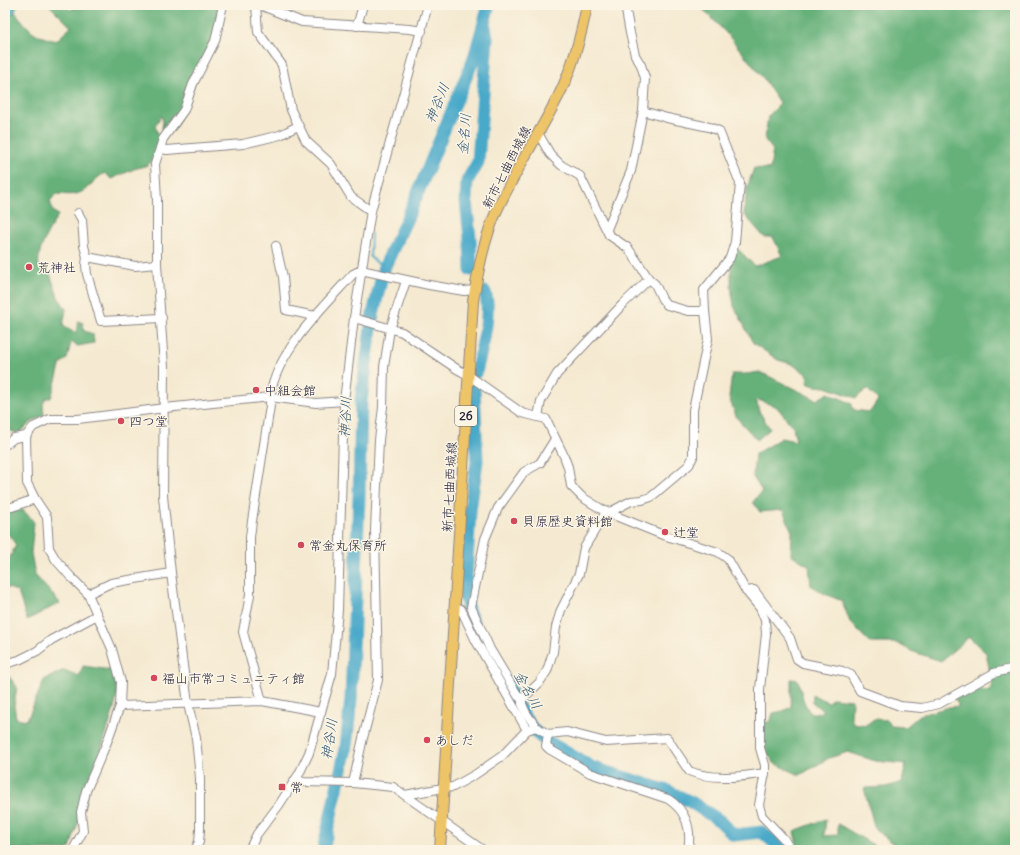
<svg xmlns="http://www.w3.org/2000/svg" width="1020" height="855" viewBox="0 0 1020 855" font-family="Delius,'Klee One',sans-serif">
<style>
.forest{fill:#66b17a;stroke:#446a5a}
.water{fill:#4aa9c9;stroke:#366682}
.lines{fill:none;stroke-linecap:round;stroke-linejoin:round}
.stream{stroke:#4aa9c9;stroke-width:2}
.river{stroke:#4aa9c9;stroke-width:13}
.minor-casing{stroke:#8c8686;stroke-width:10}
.major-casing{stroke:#8c8686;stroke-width:12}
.minor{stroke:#fff;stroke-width:8}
.major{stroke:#eec469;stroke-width:10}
.poi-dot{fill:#d1495b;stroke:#fcf5e5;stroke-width:1.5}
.labels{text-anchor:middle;stroke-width:3;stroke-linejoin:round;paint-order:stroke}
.shield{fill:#fcf5e5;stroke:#63616e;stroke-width:1}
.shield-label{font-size:12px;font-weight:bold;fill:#22223b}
.street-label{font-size:13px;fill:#22223b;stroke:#fcf5e5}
.poi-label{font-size:13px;fill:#22223b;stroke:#fcf5e5;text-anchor:start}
.water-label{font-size:14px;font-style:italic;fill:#325874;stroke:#fcf5e5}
</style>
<rect width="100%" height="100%" fill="#fcf5e5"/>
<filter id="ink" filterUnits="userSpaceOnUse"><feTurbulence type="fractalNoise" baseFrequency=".025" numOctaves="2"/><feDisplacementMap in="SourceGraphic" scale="8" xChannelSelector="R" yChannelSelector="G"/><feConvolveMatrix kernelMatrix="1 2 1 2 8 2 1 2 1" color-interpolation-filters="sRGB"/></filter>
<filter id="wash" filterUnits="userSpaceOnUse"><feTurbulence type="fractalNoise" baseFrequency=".012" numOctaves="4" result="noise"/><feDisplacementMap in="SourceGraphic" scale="16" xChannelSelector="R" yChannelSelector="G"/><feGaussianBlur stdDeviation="0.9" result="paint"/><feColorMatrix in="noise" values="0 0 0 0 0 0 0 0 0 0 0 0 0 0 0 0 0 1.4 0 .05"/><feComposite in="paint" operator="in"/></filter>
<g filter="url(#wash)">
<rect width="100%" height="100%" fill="#f5ead1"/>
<g class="forest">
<path d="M49,5H64L70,10L76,7L77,5H220L213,40L174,131L162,129L163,121L161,116L155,126L161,142L155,158L148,165L134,169L111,179L105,173C94,178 89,190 79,193C72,196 64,194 56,194L50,201L53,211L58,215C50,229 36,251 39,267L50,274L58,297L66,309L63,326L76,333L78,321L83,323L84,331L93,334L94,343L78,346L71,342L67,359L61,363L51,398H46L43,404L44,415L30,423L25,428L17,434L12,431H5V174C10,156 10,138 10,119L5,120V20L15,12C30,30 32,35 56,41L71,27Z"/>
<path d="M699,5H1015V850H893L898,847L875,829L864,788L886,787L902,782L906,764L875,761L848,752L829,758L800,775L774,763L763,746L762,720L770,723L773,713L783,711L791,707V679L798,680L804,702L810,713H819L823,711L812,702L813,695L828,702L833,698L852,700L851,717L853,723L866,725L874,719L887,720L891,726L906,727L920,715L949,707L959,706L954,697L971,689L990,691L994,675L990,673L986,653L969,637L941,661L911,651L897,643H870L850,622L842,601L825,594L811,586L809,566L791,554L792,532L783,510L760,512L753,502L762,491L753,477L755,454L781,438L796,441L793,427L777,407L756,399L759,411L770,429L757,440L737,418L729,398L732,374H746L760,372L817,400L828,393L851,403L854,410L870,412L878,400L867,389L856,398L826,387L815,386L807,383L808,375L792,364L778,360L753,343L734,306L731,287V261L738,249L755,266L782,256L773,237H764L744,214L747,188L754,168L770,169L773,150L765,140L768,116L780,104L764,79L728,35Z"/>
<path d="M23,510L34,522L31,553L35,575L60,603L27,620L18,592L9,588H5V562L9,559L16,545L9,535L5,533V511Z"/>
<path d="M83,666L111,670L118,692L114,709L70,848L65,850H5V671L17,687L14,705L16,718L27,720L44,680L64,670L79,676Z"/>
<path d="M826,819L824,836L838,835V824L882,850H798L794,831Z"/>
</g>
<path class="water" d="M5,5H17L15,12L5,20Z"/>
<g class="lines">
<g class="stream">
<path d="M251,5L253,11"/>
<path d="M358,206L366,213"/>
<path d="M371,234L370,257L384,268"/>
</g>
<g class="river">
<path d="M471,270L470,238L466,200L467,181L478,162L487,38L485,27"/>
<path d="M476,372C481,352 492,312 485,292"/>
<path d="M473,621L469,612L465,595L470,511L477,461L474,387"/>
<path d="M505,680C515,700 525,724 542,738L593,768L668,791L691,802L720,821L734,835L762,832L783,850"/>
<path d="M323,850L346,748L351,699L359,498L361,401L373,314L384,268L409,214L474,58L489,5"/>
</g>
</g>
</g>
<g filter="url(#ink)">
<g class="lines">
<g class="minor-casing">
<g id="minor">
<path d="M256,5L258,32L282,65L291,110L306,141L331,164L351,197L371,211"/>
<path d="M260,5L302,22L410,29L422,31"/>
<path d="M357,26L363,5"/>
<path d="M643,111L667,118L709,127L719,131L740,183L735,242L730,258L704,290L705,311L708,339L693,410V457L689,465L651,497L642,500L631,501L612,511L606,512L584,548L579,574L561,610L556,627L553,652L547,671L539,683L522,699V704L526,713L536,727L548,734L567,732L606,742L667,738L689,771C710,780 743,777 765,773"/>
<path d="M538,133L550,154L561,165L580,176L609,235L628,248L649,279L655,284L662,299L667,305L688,311H705"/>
<path d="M160,149L167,150L243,144L280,135L298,126"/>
<path d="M78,213L82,220L84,246L87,257L86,265L87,274L101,321L162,318"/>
<path d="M607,229L631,171L643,111L645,78L641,65L635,55L630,33L625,5"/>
<path d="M276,246L283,277L286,310L315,316"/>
<path d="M87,257L135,266L157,264"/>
<path d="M354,318L402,332L457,369L468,375L522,413L546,419L564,456L568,467L571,486L582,497L606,512L663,535L718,552L728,559L746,591L760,608L765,620L766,634L760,689V748L765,765V773L759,805L762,816L784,839L790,850"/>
<path d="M538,417L541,401L557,374L623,304L649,279"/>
<path d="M5,445L14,438L26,436"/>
<path d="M5,507H12L35,499"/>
<path d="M746,591L754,590L790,638L797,659L803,663L842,671L851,675L860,691L900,706L922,708L939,704L994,673L1015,668"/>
<path d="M88,594L111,583L171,573"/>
<path d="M455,607L461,609L476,641L527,730"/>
<path d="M5,664L19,660L37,651L51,640L97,615"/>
<path d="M522,699L518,696L490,649L471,607L485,539L498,508L524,472L540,463L555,439"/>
<path d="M262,701L243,632L250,595V537L252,521L270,406C268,359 324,306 353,274L361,270L429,285L464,291L475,290"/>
<path d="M120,706L262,701L321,712"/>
<path d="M548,734L546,746L549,749L590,773L668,799C686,810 692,829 688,850"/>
<path d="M296,779L303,782L353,783L393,787L483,850"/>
<path d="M353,783L363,738L378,680L375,530L379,440L383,407L384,367L390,329L406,281"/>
<path d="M405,795L443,788L453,787L476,774L502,756L527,730L536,727"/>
<path d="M73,850L83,831L81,812L86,791L107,742L120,706L121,682L112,649L88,594L70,576L56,560L49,548L47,517L35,499L27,483L26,436L33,427L50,419H78L165,408L270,397L316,403L344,401"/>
<path d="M195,850L199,842L200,830V778L196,738L188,704L171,573L163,496L164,367L157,264V200L155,164L163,139L184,110L193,84L215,41L223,5"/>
<path d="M249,850L257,834L279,805L299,774L309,753L332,674L338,610L344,401L354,318L371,211L428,5"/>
</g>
</g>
<g class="major-casing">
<path id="major" d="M440,850L473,301C478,271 484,239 497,210C515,171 539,134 559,95C573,67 581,36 587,5"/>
</g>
<use href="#minor" class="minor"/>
<use href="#major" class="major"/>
</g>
</g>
<g class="poi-dot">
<circle cx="29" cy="267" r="4"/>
<circle cx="256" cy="390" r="4"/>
<circle cx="121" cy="421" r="4"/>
<circle cx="514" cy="521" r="4"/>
<circle cx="665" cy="532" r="4"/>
<circle cx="301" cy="545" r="4"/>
<circle cx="154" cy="678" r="4"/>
<circle cx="427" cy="740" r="4"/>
<rect x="278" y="783" width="8" height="8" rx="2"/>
</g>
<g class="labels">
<rect class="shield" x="455" y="406" width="22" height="20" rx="3"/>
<g class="shield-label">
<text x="466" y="420">26</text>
</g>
<g class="street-label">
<text transform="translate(506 167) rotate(-63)" y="5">新市七曲西城線</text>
<text transform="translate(449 487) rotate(-87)" y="5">新市七曲西城線</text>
</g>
<g class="poi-label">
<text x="37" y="272">荒神社</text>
<text x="264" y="395">中組会館</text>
<text x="129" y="426">四つ堂</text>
<text x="522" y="526">貝原歴史資料館</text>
<text x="673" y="537">辻堂</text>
<text x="309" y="550">常金丸保育所</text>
<text x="162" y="683">福山市常コミュニティ館</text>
<text x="435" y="745">あしだ</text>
<text x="290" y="792">常</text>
</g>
<g class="water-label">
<text transform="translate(437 103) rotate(-67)" y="5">神谷川</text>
<text transform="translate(464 134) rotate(-85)" y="5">金名川</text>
<text transform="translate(345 417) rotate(-87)" y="5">神谷川</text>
<text transform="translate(528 690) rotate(61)" y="5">金名川</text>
<text transform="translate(329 739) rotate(-82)" y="5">神谷川</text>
</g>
</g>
<rect width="1020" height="855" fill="none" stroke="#fcf5e5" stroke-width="20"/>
</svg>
